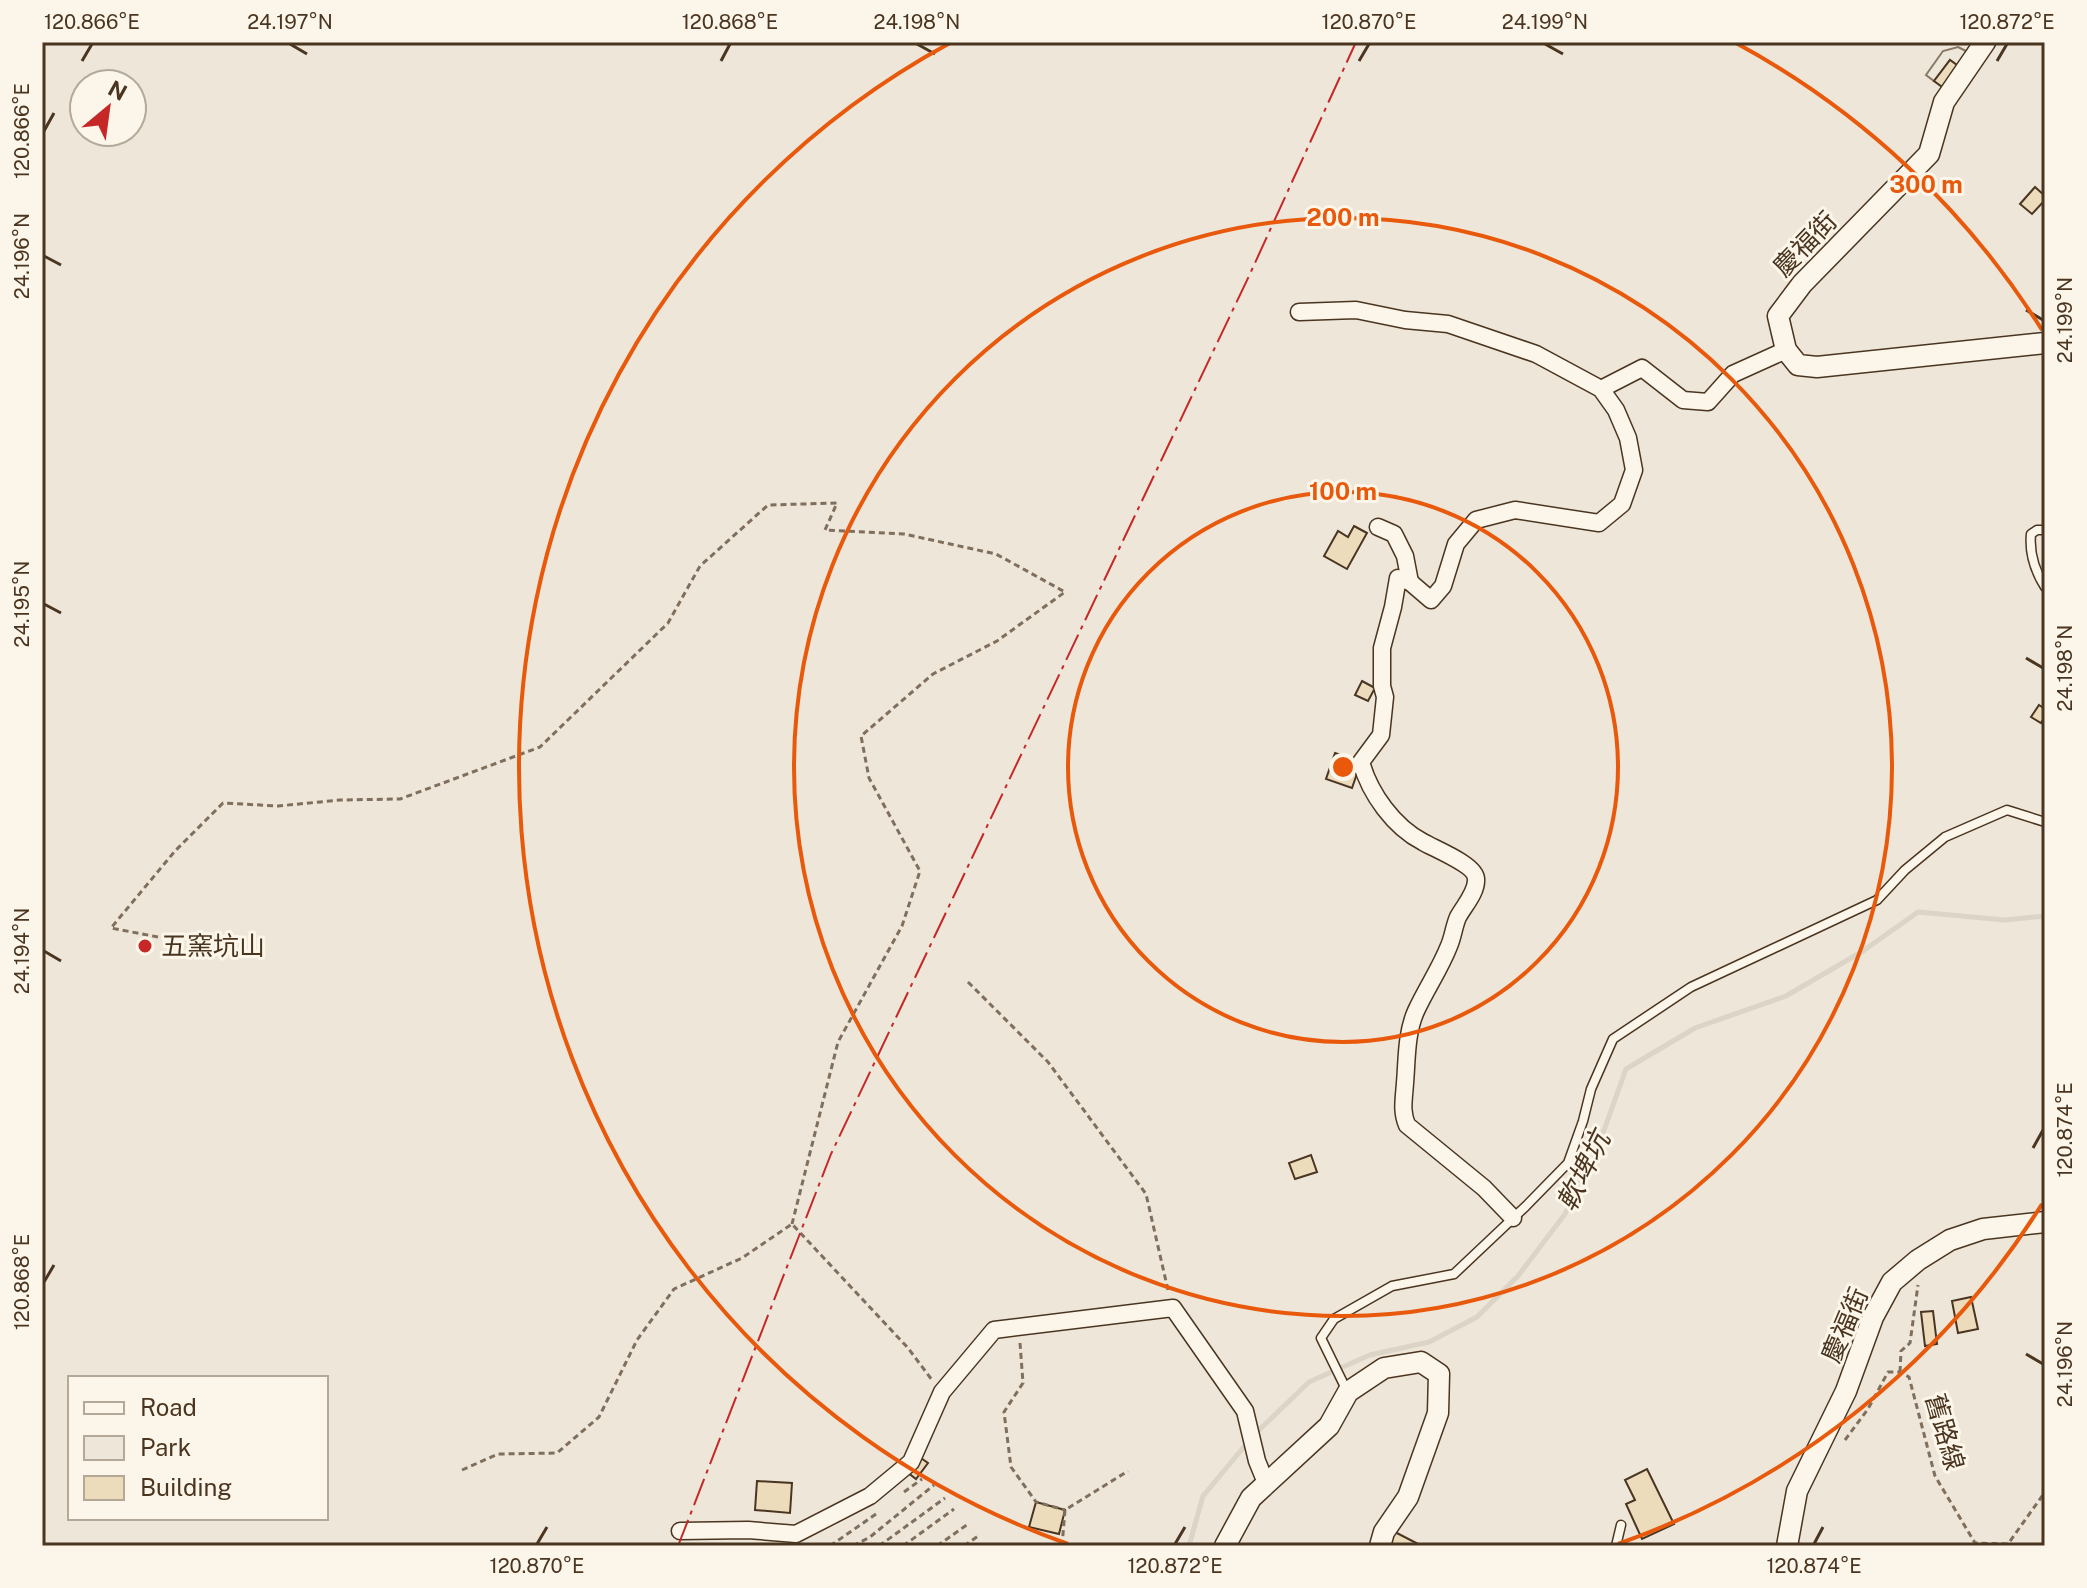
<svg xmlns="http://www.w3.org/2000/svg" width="2087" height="1588" viewBox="0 0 2087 1588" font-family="'Public Sans','Noto Sans TC',sans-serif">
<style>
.green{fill:#ede6d9;stroke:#887966;stroke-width:2;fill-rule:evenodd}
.parking{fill:#ede7d9;stroke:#887966;stroke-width:2}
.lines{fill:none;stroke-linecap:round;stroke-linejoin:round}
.stream{stroke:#dcd4c6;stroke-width:5}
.building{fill:#ecdcbc;stroke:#4a3520;stroke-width:2}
.service-casing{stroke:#4a3520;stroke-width:11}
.minor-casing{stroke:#4a3520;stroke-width:19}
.tertiary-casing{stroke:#4a3520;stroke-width:23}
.path{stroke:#7f6f5c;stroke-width:3;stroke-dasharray:6 4;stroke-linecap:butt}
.service{stroke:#fbf6e9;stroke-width:8}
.minor{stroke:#fbf6e9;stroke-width:16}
.tertiary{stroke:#fbf6e9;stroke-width:20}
.power{stroke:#c62828;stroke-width:2;stroke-dasharray:28 6 4 6;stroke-linecap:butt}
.ticks{fill:none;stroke:#4a3520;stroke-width:3}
.ring{fill:none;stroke:#e8590c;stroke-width:4}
.poi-dot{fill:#c62828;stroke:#fbf6e9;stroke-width:3}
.labels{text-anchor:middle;stroke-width:6;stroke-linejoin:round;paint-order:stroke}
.street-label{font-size:26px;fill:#4a3520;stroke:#fbf6e9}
.poi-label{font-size:26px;fill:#4a3520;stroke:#fbf6e9;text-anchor:start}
.water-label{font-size:28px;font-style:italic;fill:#4a3520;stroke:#fbf6e9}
.centre{fill:#e8590c;stroke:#fbf6e9;stroke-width:4}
.ring-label{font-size:24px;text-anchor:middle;font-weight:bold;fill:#e8590c;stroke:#fbf6e9;stroke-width:6;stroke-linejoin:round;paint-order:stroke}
.neatline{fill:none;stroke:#4a3520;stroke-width:3}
.ticks-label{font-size:20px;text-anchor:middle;fill:#4a3520}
</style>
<rect width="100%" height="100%" fill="#fbf6e9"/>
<path class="green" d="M42,42H2045V1546H42ZM84,84H132V132H84ZM70,1378H326V1518H70Z"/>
<path class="parking" d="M1958,47L1972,54L1961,68L1950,60L1934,81L1926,75L1943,51Z"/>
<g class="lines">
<g class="stream">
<path d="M1255,1434L1309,1382L1370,1355L1429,1342L1477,1317L1518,1276L1565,1214L1598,1147L1626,1069L1695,1028L1786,996L1863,951L1918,912L2005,920L2045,916"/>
<path d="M1189,1546L1203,1496L1248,1442"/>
</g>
</g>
<g class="building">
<path d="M1950,60L1961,68L1945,89L1934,81Z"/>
<path d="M2035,187L2045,196V200L2032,214L2020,204Z"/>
<path d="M1354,526L1367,533L1347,569L1324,556L1338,531L1348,537Z"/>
<path d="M1362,681L1375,688L1368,701L1355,695Z"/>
<path d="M2039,705L2045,709V716L2041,723L2031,717Z"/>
<path d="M1335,753L1361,762L1352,788L1326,779Z"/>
<path d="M1311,1155L1317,1172L1295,1179L1289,1163Z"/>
<path d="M1971,1297L1978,1329L1958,1333L1952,1301Z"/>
<path d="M1933,1311L1937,1344L1925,1346L1921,1312Z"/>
<path d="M918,1456L928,1463L916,1479L907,1472Z"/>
<path d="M1647,1469L1674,1524L1642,1539L1626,1504L1635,1500L1625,1480Z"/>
<path d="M757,1481L792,1483L790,1513L755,1510Z"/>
<path d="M1036,1502L1065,1510L1059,1534L1029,1527Z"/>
<path d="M1391,1530L1422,1546H1385Z"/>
</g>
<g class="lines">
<g class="service-casing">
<g id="service">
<path d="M2045,530H2037L2031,534C2029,554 2035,571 2045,587"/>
<path d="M1347,1391L1321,1338L1334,1319L1392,1286L1454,1274L1526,1206L1568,1163L1583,1121L1591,1089L1613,1039L1691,987L1877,900L1905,870L1945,837L2007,810L2045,822"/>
<path d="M1616,1546L1621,1525"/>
</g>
</g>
<g class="minor-casing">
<g id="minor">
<path d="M1299,312L1356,310L1405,320L1448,324L1536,354L1601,389L1616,410L1628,438L1634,470L1622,504L1599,523L1515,510L1476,520L1456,544L1443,586L1431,600L1410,582L1398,578L1393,607L1382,648V686L1385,697L1381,735L1361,762C1370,794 1394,827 1423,842C1435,849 1476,865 1476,879C1477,892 1464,906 1458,917C1454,926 1453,937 1449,946C1440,969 1426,989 1416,1011C1406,1033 1407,1060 1405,1083C1404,1099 1401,1111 1407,1125L1484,1188L1513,1218"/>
<path d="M1601,389L1642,368L1683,400L1708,402L1733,374L1786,350"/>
<path d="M1378,527L1394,534L1405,556L1410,582"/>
<path d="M680,1531L748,1530L796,1534L870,1496L911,1462L942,1392L994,1330L1173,1308L1245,1411L1257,1461L1266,1483"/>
</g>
</g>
<g class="tertiary-casing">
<g id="tertiary">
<path d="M1985,42L1944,102L1929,154L1802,284L1778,316L1786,350L1798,365L1817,367L2045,343"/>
<path d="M1225,1546L1251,1498L1329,1426L1348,1392L1384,1368L1421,1362L1439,1374L1438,1413L1408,1497L1384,1532L1380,1546"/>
<path d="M1787,1546L1797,1491L1846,1391L1873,1317L1892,1282L1918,1260L1950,1240L1983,1229L2045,1222"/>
</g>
</g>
<g class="path">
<path d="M158,937L111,928L175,851L223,803L278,806L340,800L400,799L540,747L668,623L700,566L768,505L837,503L825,530L904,534L996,554L1065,592L997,641L933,674L861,736L869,778L920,871L902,926L838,1042L792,1224"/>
<path d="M968,982L1048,1062L1146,1194L1168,1290"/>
<path d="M1020,1343L1023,1383L1004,1412L1011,1467L1036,1502L1065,1510"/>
<path d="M1900,1372L1901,1351L1910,1343L1918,1285"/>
<path d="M1845,1440L1868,1409L1888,1372H1900L1909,1377L1935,1476L1975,1543L2008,1544L2045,1492"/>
<path d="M462,1470L498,1454L557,1453L599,1417L637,1340L674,1289L742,1258L792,1224L908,1348L932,1380"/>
<path d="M904,1492L922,1479"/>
<path d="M830,1546L876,1514"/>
<path d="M853,1546L870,1537L934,1485"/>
<path d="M879,1546L945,1498"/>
<path d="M903,1546L954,1509"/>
<path d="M937,1546L968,1524"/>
<path d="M964,1546L978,1536"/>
<path d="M1062,1546L1065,1510L1128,1471"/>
</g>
<use href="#service" class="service"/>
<use href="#minor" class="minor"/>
<use href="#tertiary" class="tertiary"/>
<path class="power" d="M678,1546L831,1154L1249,276L1356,42"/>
</g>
<path class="ticks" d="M290,44L307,54M917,44L935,54M1545,44L1563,54M82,61L92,44M721,61L730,44M1359,61L1369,44M1997,61L2007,44M44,131L54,113M44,256L61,265M2026,310L2043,320M44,604L61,613M2026,658L2043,668M44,951L61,961M2033,1148L2043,1130M44,1282L54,1265M2026,1354L2043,1364M537,1544L547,1527M1175,1544L1185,1527M1814,1544L1823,1527"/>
<g class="ring">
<circle cx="1343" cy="767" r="275"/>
<circle cx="1343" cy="767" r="549"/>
<path d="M2042 1204A824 824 0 0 1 1618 1544M1068 1544A824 824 0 0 1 950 43M1736 43A824 824 0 0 1 2042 330"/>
</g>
<circle class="poi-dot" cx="145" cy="946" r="8"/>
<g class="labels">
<g class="street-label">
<text transform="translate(1805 244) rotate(-46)" y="9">慶福街</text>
<text transform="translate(1845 1325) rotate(-67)" y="9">慶福街</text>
<text transform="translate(1945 1432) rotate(74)" y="9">舊路線</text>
</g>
<g class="poi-label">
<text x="161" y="955">五窯坑山</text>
</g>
<g class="water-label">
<text transform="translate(1583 1171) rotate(-64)" y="10">軟埤坑</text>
</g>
</g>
<circle cx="1343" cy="767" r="12" class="centre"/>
<g class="ring-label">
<text x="1926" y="193">300 m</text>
<text x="1343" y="226">200 m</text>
<text x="1343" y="500">100 m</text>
</g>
<rect width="2087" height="1588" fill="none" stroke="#fbf6e9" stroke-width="88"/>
<rect x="68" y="1376" width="260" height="144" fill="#fbf6e9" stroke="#b4a999" stroke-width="2"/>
<rect x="84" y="1402" width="40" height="12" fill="#fbf6e9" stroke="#b4a999" stroke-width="2"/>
<text x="140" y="1416" font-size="24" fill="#4a3520">Road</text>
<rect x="84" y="1436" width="40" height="24" fill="#ede6d9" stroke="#b4a999" stroke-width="2"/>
<text x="140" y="1456" font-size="24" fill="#4a3520">Park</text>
<rect x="84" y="1476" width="40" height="24" fill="#ecdcbc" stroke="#b4a999" stroke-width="2"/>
<text x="140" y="1496" font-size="24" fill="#4a3520">Building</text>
<g transform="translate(108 108) rotate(29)"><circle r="38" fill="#fbf6e9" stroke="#b4a999" stroke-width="2"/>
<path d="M0-6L14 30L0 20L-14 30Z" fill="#c62828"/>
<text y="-12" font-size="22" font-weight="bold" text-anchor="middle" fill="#4a3520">N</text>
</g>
<rect x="44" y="44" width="1999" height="1500" class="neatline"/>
<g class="ticks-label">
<text x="92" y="29">120.866°E</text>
<text x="290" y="29">24.197°N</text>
<text x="730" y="29">120.868°E</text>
<text x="917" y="29">24.198°N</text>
<text x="1369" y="29">120.870°E</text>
<text x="1545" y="29">24.199°N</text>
<text x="2007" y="29">120.872°E</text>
<text transform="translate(22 131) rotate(-90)" y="7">120.866°E</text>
<text transform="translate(22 256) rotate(-90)" y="7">24.196°N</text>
<text transform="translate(2065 320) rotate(-90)" y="7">24.199°N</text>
<text transform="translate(22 604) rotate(-90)" y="7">24.195°N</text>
<text transform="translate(2065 668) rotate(-90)" y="7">24.198°N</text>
<text transform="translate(22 951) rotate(-90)" y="7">24.194°N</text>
<text transform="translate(2065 1130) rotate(-90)" y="7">120.874°E</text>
<text transform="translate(22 1282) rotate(-90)" y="7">120.868°E</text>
<text transform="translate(2065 1364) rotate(-90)" y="7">24.196°N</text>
<text x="537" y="1573">120.870°E</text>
<text x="1175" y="1573">120.872°E</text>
<text x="1814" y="1573">120.874°E</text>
</g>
</svg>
